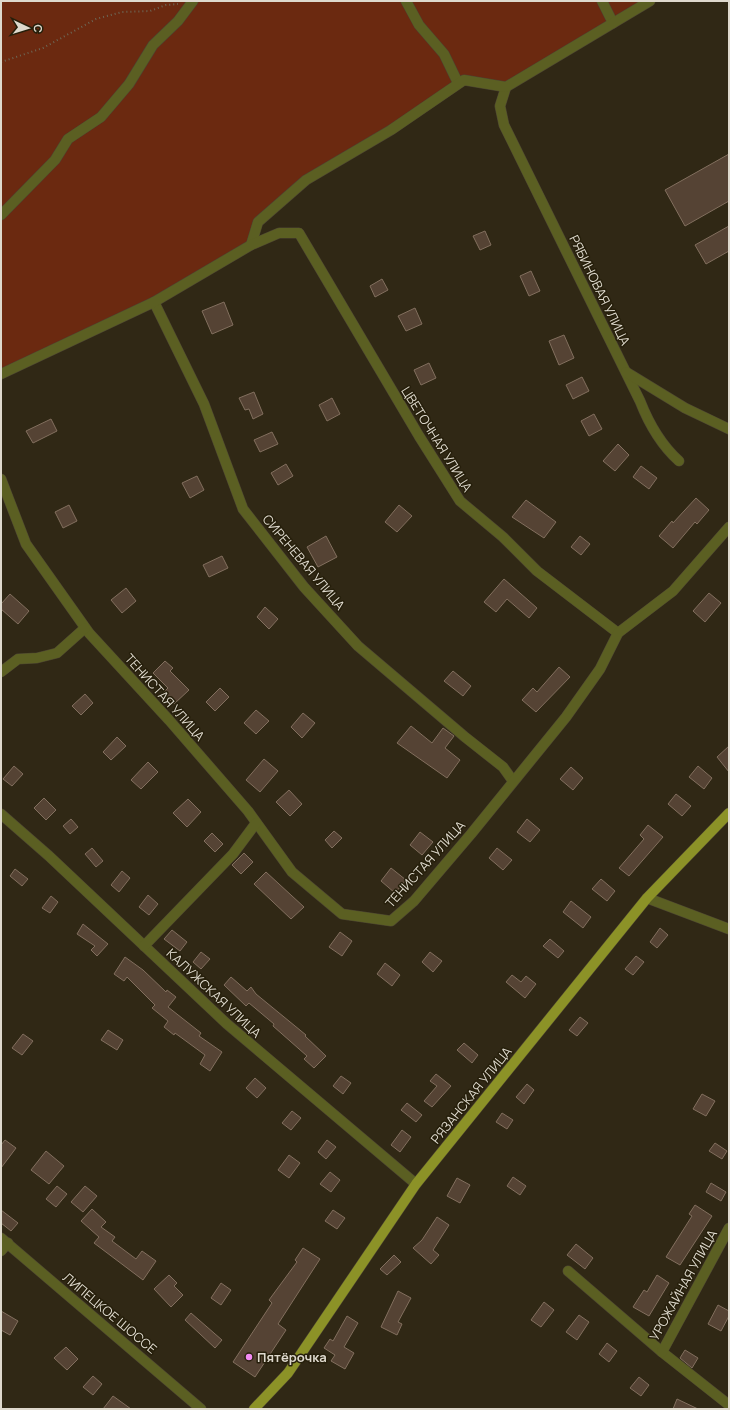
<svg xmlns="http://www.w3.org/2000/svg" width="730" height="1410" viewBox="0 0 730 1410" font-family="Manrope,sans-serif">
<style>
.green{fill:#6b2910}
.building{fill:#554334;stroke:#826f5e}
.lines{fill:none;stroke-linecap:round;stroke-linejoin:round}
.minor-casing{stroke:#4c4432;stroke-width:11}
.major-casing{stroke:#4c4432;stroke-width:11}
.path{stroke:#6d6655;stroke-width:2;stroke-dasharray:1 3;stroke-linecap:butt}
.minor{stroke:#5b5f22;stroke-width:10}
.major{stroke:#8c9227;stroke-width:10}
.poi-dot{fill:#f28af3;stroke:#261f0b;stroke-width:1.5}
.labels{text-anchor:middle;stroke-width:3;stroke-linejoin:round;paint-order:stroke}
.street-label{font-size:13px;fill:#ded9cd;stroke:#261f0b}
.poi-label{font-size:13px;font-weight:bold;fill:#ded9cd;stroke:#261f0b;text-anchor:start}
</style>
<rect width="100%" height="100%" fill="#302815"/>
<path class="green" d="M1,1H650L506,87L464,80L306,180L258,222L251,245L154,302L1,374Z"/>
<g class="building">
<path d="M729,154V201L685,226L665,190Z"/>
<path d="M729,226V251L706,264L695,245Z"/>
<path d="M485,231L491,245L480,250L473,236Z"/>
<path d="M531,271L540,291L529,296L520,276Z"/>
<path d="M382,279L388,290L375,297L370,286Z"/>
<path d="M224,302L233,325L212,334L202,311Z"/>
<path d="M415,308L422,324L406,331L398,316Z"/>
<path d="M564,335L574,358L559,365L549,341Z"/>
<path d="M429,363L436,378L421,385L414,370Z"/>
<path d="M582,377L589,391L573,399L566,385Z"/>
<path d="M254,392L263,414L253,419L249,409L245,410L239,398Z"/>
<path d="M332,398L340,414L327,421L319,405Z"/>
<path d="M594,414L602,429L589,436L581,421Z"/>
<path d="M51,419L57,431L33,443L26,431Z"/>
<path d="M272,432L278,444L260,452L254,440Z"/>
<path d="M618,444L629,455L615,471L603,461Z"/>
<path d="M286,464L293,476L278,485L271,473Z"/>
<path d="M641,466L657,478L649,489L633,477Z"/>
<path d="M197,476L204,490L190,498L182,483Z"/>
<path d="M696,498L709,510L697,524L695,522L673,548L659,536L672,521L673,523Z"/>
<path d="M526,500L556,522L544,538L512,517Z"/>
<path d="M69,505L77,521L63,528L55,512Z"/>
<path d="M399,505L412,516L397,532L385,522Z"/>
<path d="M326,536L337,557L318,567L307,547Z"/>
<path d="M580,536L590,544L581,555L571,547Z"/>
<path d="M222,556L228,568L209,577L203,565Z"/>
<path d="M504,579L537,608L529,618L507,599L496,612L484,602Z"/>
<path d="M126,588L136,601L122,613L111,600Z"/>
<path d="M709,593L721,603L705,622L693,611Z"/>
<path d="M10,594L29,611L18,624L1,609V604Z"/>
<path d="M265,607L278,619L269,629L257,617Z"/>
<path d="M165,661L173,668L170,671L189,690L174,704L163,693L168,688L153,673Z"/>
<path d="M559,667L570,677L536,712L522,700L533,688L537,692Z"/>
<path d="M453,671L471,686L463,696L444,681Z"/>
<path d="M220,688L229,697L215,711L206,702Z"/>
<path d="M85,694L93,703L81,715L72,706Z"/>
<path d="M256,710L269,721L256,734L244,723Z"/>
<path d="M303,713L315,723L302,738L291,727Z"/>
<path d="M411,726L432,743L443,728L454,736L445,748L460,760L447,778L397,743Z"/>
<path d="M117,737L126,746L111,760L103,752Z"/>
<path d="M729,746V772L717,757Z"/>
<path d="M264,759L278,771L260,792L246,780Z"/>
<path d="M148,762L158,772L141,789L131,780Z"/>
<path d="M14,766L23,774L12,786L3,779Z"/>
<path d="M698,766L712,778L704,789L689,777Z"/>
<path d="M571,767L583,778L573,790L560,779Z"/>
<path d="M289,790L302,804L290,816L276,802Z"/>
<path d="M676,794L691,806L682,816L668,804Z"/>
<path d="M44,798L56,810L46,820L34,808Z"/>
<path d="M188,799L201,812L187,827L173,813Z"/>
<path d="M71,819L78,827L70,834L63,826Z"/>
<path d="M527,819L540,830L530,842L517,832Z"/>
<path d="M648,825L663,837L629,876L619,868L644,839L640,835Z"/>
<path d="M334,831L342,838L332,848L325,840Z"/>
<path d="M420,832L433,842L422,855L410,845Z"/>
<path d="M212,833L223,844L215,852L204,841Z"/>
<path d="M92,848L103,861L96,867L85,854Z"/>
<path d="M497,848L512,860L503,870L489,858Z"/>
<path d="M244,853L253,862L241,874L232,865Z"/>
<path d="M391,868L406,880L395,893L381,881Z"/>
<path d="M15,869L28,879L22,886L10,876Z"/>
<path d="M122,871L130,878L119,892L111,885Z"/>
<path d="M266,872L304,907L291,919L254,884Z"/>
<path d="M601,879L615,891L607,901L592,889Z"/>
<path d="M148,895L158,904L149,915L139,907Z"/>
<path d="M51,896L58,902L50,913L42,908Z"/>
<path d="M571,901L591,917L583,928L563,912Z"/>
<path d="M83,924L108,944L97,956L91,950L95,946L77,934Z"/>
<path d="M660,928L668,935L657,948L650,942Z"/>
<path d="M172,930L187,942L180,951L164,939Z"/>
<path d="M340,932L352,941L342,956L329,947Z"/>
<path d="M550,939L564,951L558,958L543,946Z"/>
<path d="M201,952L210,959L201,969L193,962Z"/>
<path d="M430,952L442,961L433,972L422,962Z"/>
<path d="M636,956L644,962L633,975L625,969Z"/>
<path d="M125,957L143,970L166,992L167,990L176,997L168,1007L201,1033L199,1036L222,1052L210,1071L200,1064L205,1055L175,1033L174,1035L164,1027L168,1021L152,1008L155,1005L127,977L124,981L114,974Z"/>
<path d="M385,963L400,975L392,986L377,974Z"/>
<path d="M512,975L521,982L526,976L536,984L525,998L506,982Z"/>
<path d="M231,977L247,991L251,987L256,994L306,1035L305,1036L326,1056L314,1068L304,1059L307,1056L273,1026L274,1024L249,1003L246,1006L224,985Z"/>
<path d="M580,1017L588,1023L577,1036L569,1030Z"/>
<path d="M108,1030L123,1040L117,1050L101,1040Z"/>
<path d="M23,1034L33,1041L22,1055L12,1048Z"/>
<path d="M464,1043L478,1055L472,1063L457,1050Z"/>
<path d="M436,1074L451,1086L432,1107L424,1101L437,1086L430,1081Z"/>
<path d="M341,1076L351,1083L343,1094L333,1086Z"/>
<path d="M255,1078L266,1088L257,1098L246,1088Z"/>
<path d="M527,1084L534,1090L524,1104L516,1097Z"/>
<path d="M702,1094L715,1101L706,1116L693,1109Z"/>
<path d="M407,1103L422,1115L416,1122L401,1110Z"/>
<path d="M292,1111L301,1118L291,1130L282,1123Z"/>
<path d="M502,1113L513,1120L507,1129L496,1122Z"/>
<path d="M402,1130L411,1137L400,1152L391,1145Z"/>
<path d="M5,1140L16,1148L1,1168V1145Z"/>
<path d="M327,1140L336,1147L326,1159L318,1152Z"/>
<path d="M715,1143L727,1151L722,1159L709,1151Z"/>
<path d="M46,1151L64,1166L49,1184L31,1170Z"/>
<path d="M289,1155L300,1163L289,1178L278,1170Z"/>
<path d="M330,1172L340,1180L331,1192L320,1184Z"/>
<path d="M513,1177L526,1186L520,1195L507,1186Z"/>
<path d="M457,1178L470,1185L460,1203L447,1196Z"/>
<path d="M711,1183L726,1192L721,1201L706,1192Z"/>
<path d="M57,1186L67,1194L56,1207L46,1199Z"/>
<path d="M85,1186L97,1196L83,1212L71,1202Z"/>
<path d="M695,1205L712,1216L680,1265L666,1257L692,1216L689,1214Z"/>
<path d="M92,1209L106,1222L101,1227L115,1237L112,1241L136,1259L142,1251L156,1261L143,1280L94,1243L99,1237L81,1221Z"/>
<path d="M1,1210L18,1223L11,1231L1,1223Z"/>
<path d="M333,1210L345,1218L337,1229L325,1221Z"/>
<path d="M437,1217L449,1225L433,1250L439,1255L431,1264L413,1248L422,1240Z"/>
<path d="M576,1244L593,1258L585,1269L567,1255Z"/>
<path d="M303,1248L320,1259L278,1324L286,1330L255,1377L233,1362L272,1303L269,1300L297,1262L295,1260Z"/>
<path d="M394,1255L401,1262L387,1275L380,1269Z"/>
<path d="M169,1275L177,1283L174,1286L183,1295L171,1307L154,1289Z"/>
<path d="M657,1275L669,1283L649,1316L633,1307L644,1290L647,1292Z"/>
<path d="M221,1283L231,1290L221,1305L211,1298Z"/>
<path d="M398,1291L411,1298L398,1322L402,1324L397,1335L381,1327Z"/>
<path d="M544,1302L554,1310L541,1327L531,1320Z"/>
<path d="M718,1305L729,1311V1316L721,1331L708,1324Z"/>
<path d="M1,1311L18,1321L10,1335L1,1330Z"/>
<path d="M191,1313L222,1340L215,1348L185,1320Z"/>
<path d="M579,1315L589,1322L577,1340L566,1332Z"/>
<path d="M347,1316L358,1323L344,1347L354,1353L345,1369L331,1361L335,1355L324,1348L330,1339L333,1341Z"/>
<path d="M607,1343L617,1351L609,1362L599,1354Z"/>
<path d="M66,1347L78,1359L67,1370L54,1358Z"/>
<path d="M685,1350L698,1358L692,1368L680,1358Z"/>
<path d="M93,1376L102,1384L93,1395L83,1387Z"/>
<path d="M639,1377L649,1385L641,1396L630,1388Z"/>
<path d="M113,1396L131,1409H103Z"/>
<path d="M677,1399L698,1409H673Z"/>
</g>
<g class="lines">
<g class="minor-casing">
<g id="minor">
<path d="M406,1L419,25L444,54L458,83"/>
<path d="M602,1L613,23"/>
<path d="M506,87L500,106L504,125L640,401C649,424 660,444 679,461"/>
<path d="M1,215L55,160L68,139L101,117L129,84L153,45L178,21L193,1"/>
<path d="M251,245L258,222L306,180L391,130L464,80L506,87L650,1"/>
<path d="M154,302L204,404L243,509L304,587L358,646L465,737L503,767L513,781"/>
<path d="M626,372L685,408L729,429"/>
<path d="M1,374L154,302L251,245L279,233H299L419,436L460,501L503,537L537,571L618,633"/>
<path d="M1,479L26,544L89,633L169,720L248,811L292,872L342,914L391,921L414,901L471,834L566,717L600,669L618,633L673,591L729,527"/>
<path d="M1,672L18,659L37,658L57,653L85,628"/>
<path d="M1,814L49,856L227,1024L416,1184"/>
<path d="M647,898L729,929"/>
<path d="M144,946L233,854L256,823"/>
<path d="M1,1238L201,1409"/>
<path d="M1,1251L8,1243"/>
<path d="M568,1271L662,1352L729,1405"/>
<path d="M662,1352L729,1228"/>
</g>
</g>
<g class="major-casing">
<path id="major" d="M254,1409L288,1373L416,1184L647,898L729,813"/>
</g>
<path class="path" d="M1,62L43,48L96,19L122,12L150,11L166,5L178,4"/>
<use href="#minor" class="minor"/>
<use href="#major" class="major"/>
</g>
<circle class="poi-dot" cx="249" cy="1357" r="4"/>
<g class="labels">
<g class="street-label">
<text transform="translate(600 290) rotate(64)" y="5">РЯБИНОВАЯ УЛИЦА</text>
<text transform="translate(437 439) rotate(58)" y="5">ЦВЕТОЧНАЯ УЛИЦА</text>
<text transform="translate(304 562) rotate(50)" y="5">СИРЕНЕВАЯ УЛИЦА</text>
<text transform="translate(165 697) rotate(48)" y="5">ТЕНИСТАЯ УЛИЦА</text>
<text transform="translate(425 864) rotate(-48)" y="5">ТЕНИСТАЯ УЛИЦА</text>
<text transform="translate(214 993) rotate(43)" y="5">КАЛУЖСКАЯ УЛИЦА</text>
<text transform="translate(471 1095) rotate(-51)" y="5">РЯЗАНСКАЯ УЛИЦА</text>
<text transform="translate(683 1285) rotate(-61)" y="5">УРОЖАЙНАЯ УЛИЦА</text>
<text transform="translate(110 1313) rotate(40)" y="5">ЛИПЕЦКОЕ ШОССЕ</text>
</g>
<g class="poi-label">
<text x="257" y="1362">Пятёрочка</text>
</g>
</g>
<rect width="730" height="1410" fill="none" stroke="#ded9cd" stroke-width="4"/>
<g transform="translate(28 28) rotate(94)" stroke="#261f0b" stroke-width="3" paint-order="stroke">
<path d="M0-3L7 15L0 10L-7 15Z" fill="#ded9cd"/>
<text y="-6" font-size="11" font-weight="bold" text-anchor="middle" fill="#ded9cd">С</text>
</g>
</svg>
